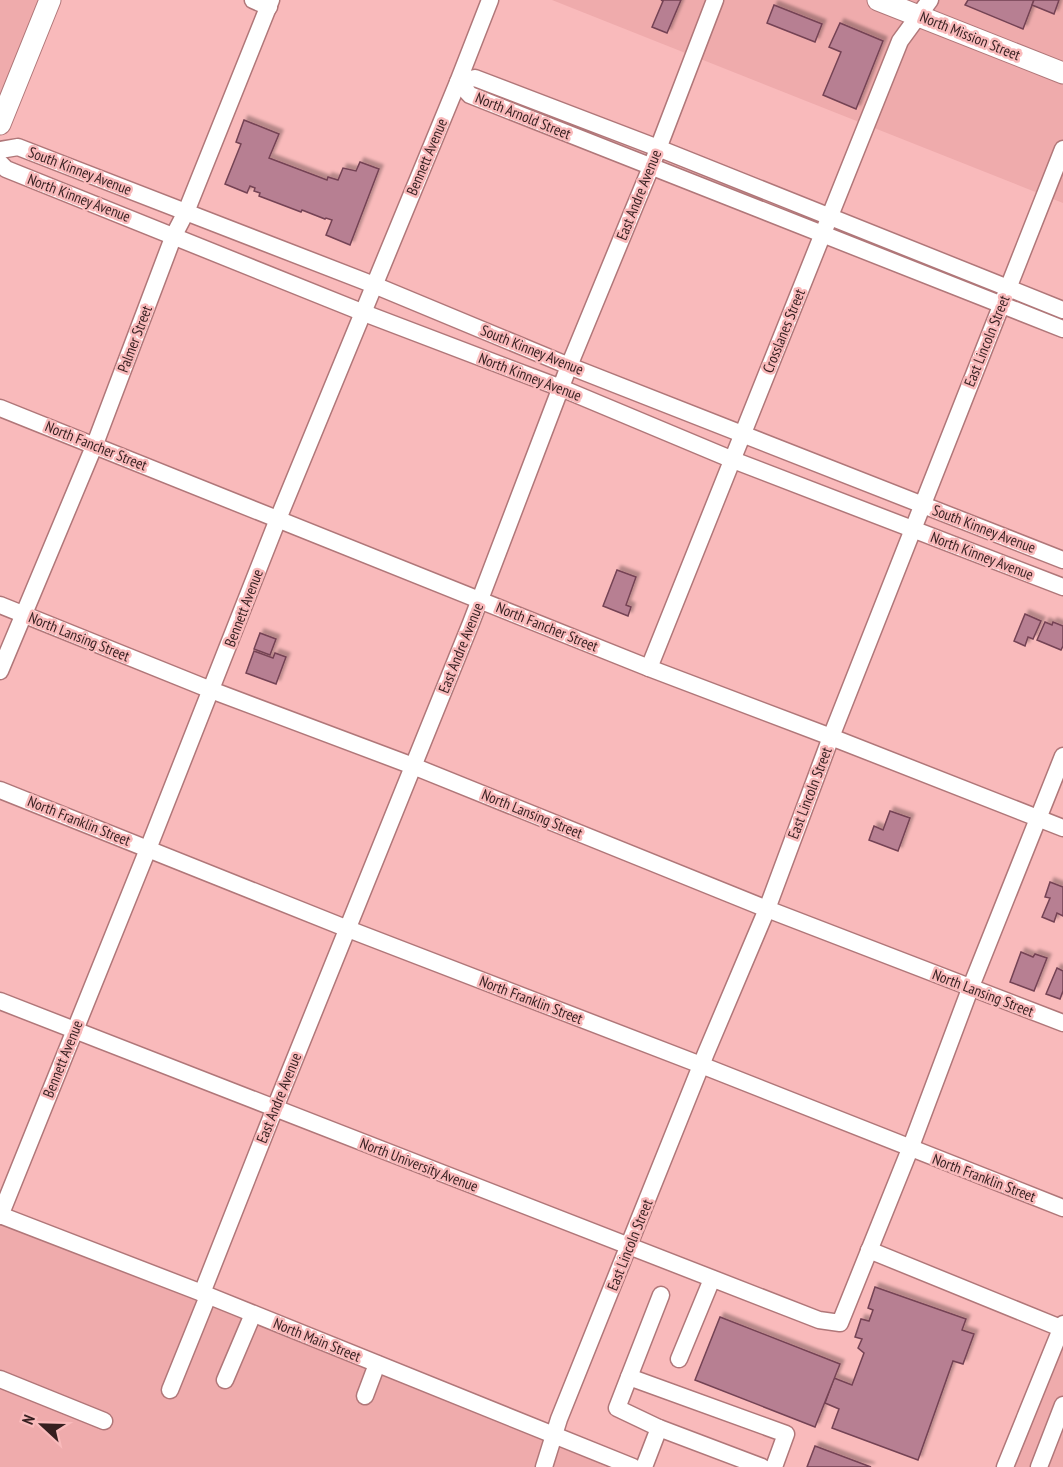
<svg xmlns="http://www.w3.org/2000/svg" width="1063" height="1467" viewBox="0 0 1063 1467" font-family="'PT Sans Narrow',sans-serif">
<style>
.built{fill:#efabac}
.building{fill:#b77f92;stroke:#744354;stroke-width:1.5;filter:url(#shadow)}
.lines{fill:none;stroke-linecap:round;stroke-linejoin:round}
.minor-casing{stroke:#b07779;stroke-width:19}
.major-casing{stroke:#b07779;stroke-width:23}
.minor{stroke:#fff;stroke-width:16}
.major{stroke:#fff;stroke-width:21}
.labels{text-anchor:middle;stroke-width:5;stroke-linejoin:round;paint-order:stroke}
.street-label{font-size:15px;fill:#361f20;stroke:#f9babb}
</style>
<defs>
<filter id="shadow"><feDropShadow dx="4" dy="-4" stdDeviation="1.5" flood-color="#0004"/></filter>
</defs>
<rect width="100%" height="100%" fill="#f9babb"/>
<g class="built">
<path d="M0,0H50L0,124Z"/>
<path d="M552,0H1063V203Z"/>
<path d="M0,1215L633,1467H0Z"/>
<path d="M1063,1324V1467H1005Z"/>
</g>
<g class="building">
<path d="M661,0H681L667,33L652,27L663,1Z"/>
<path d="M968,0H1034L1023,29L965,5Z"/>
<path d="M1034,0H1059L1054,14L1032,5Z"/>
<path d="M774,5L822,24L815,42L767,23Z"/>
<path d="M840,23L883,41L856,109L823,95L841,52L829,47Z"/>
<path d="M244,120L279,134L269,158L327,180L328,177L338,180L343,168L356,171L360,162L379,169L350,245L326,235L332,220L326,218L325,219L302,210L301,212L259,196L260,193L254,191L255,188L250,186L247,193L225,184L241,144L236,142Z"/>
<path d="M617,570L636,577L626,605L631,607L628,616L603,606Z"/>
<path d="M1025,614L1041,621L1033,639L1028,637L1025,646L1014,641Z"/>
<path d="M1045,622L1052,625L1053,622L1063,626V646L1061,650L1037,640Z"/>
<path d="M260,633L276,639L270,655L254,649Z"/>
<path d="M254,651L273,658L275,653L286,657L276,684L246,673Z"/>
<path d="M890,811L910,818L898,851L869,840L874,826L883,830Z"/>
<path d="M1050,882L1063,887V916L1057,913L1054,922L1042,917L1050,898L1045,897Z"/>
<path d="M1021,952L1033,957L1035,954L1047,958L1034,991L1010,982Z"/>
<path d="M1057,968L1063,971V991L1060,999L1046,994Z"/>
<path d="M875,1287L966,1319L962,1330L974,1334L963,1364L953,1361L918,1460L832,1428L839,1409L825,1403L834,1378L852,1385L864,1353L858,1348L862,1339L855,1337L861,1319L869,1321L873,1310L868,1308Z"/>
<path d="M720,1317L840,1364L815,1427L695,1380Z"/>
<path d="M815,1446L871,1467H807Z"/>
</g>
<g class="lines">
<g class="minor-casing">
<g id="minor">
<path d="M253,0L269,7"/>
<path d="M0,150L18,147L374,285L569,366L1063,560"/>
<path d="M0,163L6,169L364,313L561,388L733,460L1063,587"/>
<path d="M1063,310L658,148L475,78L458,82L470,95L1063,329"/>
<path d="M0,408L649,668L831,737L1063,828"/>
<path d="M0,605L211,690L413,766L767,909L1063,1023"/>
<path d="M649,668L900,41L930,0"/>
<path d="M0,671L95,444L174,235L186,212L271,0"/>
<path d="M0,790L348,929L701,1065L1063,1208"/>
<path d="M0,1001L819,1320L840,1323L910,1149L970,989L1063,756"/>
<path d="M0,1215L202,1293L633,1467"/>
<path d="M0,1216L148,849L278,519L458,82L490,0"/>
<path d="M869,1250L1063,1329"/>
<path d="M202,1293L275,1108L471,623L569,366L651,167L715,0"/>
<path d="M679,1359L712,1279"/>
<path d="M629,1377L661,1295"/>
<path d="M0,1379L104,1421"/>
<path d="M225,1380L253,1314"/>
<path d="M170,1390L208,1296"/>
<path d="M365,1396L377,1364"/>
<path d="M544,1467L559,1419L706,1053L767,909L831,737L1063,149"/>
<path d="M644,1467L659,1428"/>
<path d="M762,1467L659,1428L617,1408L629,1377L786,1434L774,1467"/>
<path d="M1005,1467L1063,1324"/>
<path d="M1039,1467L1063,1405"/>
</g>
</g>
<g class="major-casing">
<g id="major">
<path d="M878,0L1063,73"/>
<path d="M0,124L50,0"/>
</g>
</g>
<use href="#minor" class="minor"/>
<use href="#major" class="major"/>
</g>
<g class="labels">
<g class="street-label">
<text transform="translate(970 36) rotate(22)" y="5">North Mission Street</text>
<text transform="translate(523 116) rotate(22)" y="5">North Arnold Street</text>
<text transform="translate(427 157) rotate(-67)" y="5">Bennett Avenue</text>
<text transform="translate(80 171) rotate(21)" y="5">South Kinney Avenue</text>
<text transform="translate(639 195) rotate(-68)" y="5">East Andre Avenue</text>
<text transform="translate(79 198) rotate(21)" y="5">North Kinney Avenue</text>
<text transform="translate(784 331) rotate(-68)" y="5">Crosslanes Street</text>
<text transform="translate(135 339) rotate(-69)" y="5">Palmer Street</text>
<text transform="translate(987 341) rotate(-68)" y="5">East Lincoln Street</text>
<text transform="translate(532 350) rotate(22)" y="5">South Kinney Avenue</text>
<text transform="translate(530 377) rotate(21)" y="5">North Kinney Avenue</text>
<text transform="translate(96 446) rotate(22)" y="5">North Fancher Street</text>
<text transform="translate(984 529) rotate(21)" y="5">South Kinney Avenue</text>
<text transform="translate(982 556) rotate(21)" y="5">North Kinney Avenue</text>
<text transform="translate(244 608) rotate(-69)" y="5">Bennett Avenue</text>
<text transform="translate(547 627) rotate(22)" y="5">North Fancher Street</text>
<text transform="translate(79 637) rotate(22)" y="5">North Lansing Street</text>
<text transform="translate(461 648) rotate(-68)" y="5">East Andre Avenue</text>
<text transform="translate(810 793) rotate(-69)" y="5">East Lincoln Street</text>
<text transform="translate(532 814) rotate(22)" y="5">North Lansing Street</text>
<text transform="translate(79 821) rotate(22)" y="5">North Franklin Street</text>
<text transform="translate(983 993) rotate(21)" y="5">North Lansing Street</text>
<text transform="translate(531 1000) rotate(21)" y="5">North Franklin Street</text>
<text transform="translate(63 1059) rotate(-68)" y="5">Bennett Avenue</text>
<text transform="translate(279 1098) rotate(-68)" y="5">East Andre Avenue</text>
<text transform="translate(419 1165) rotate(21)" y="5">North University Avenue</text>
<text transform="translate(984 1178) rotate(21)" y="5">North Franklin Street</text>
<text transform="translate(630 1245) rotate(-68)" y="5">East Lincoln Street</text>
<text transform="translate(317 1340) rotate(22)" y="5">North Main Street</text>
</g>
</g>
<g transform="translate(42 1425) rotate(292)" stroke="#f9babb" stroke-width="4.5" paint-order="stroke">
<path d="M0-4.5L10 22L0 15L-10 22Z" fill="#361f20"/>
<text y="-9" font-size="16" font-weight="bold" text-anchor="middle" fill="#361f20">N</text>
</g>
</svg>
